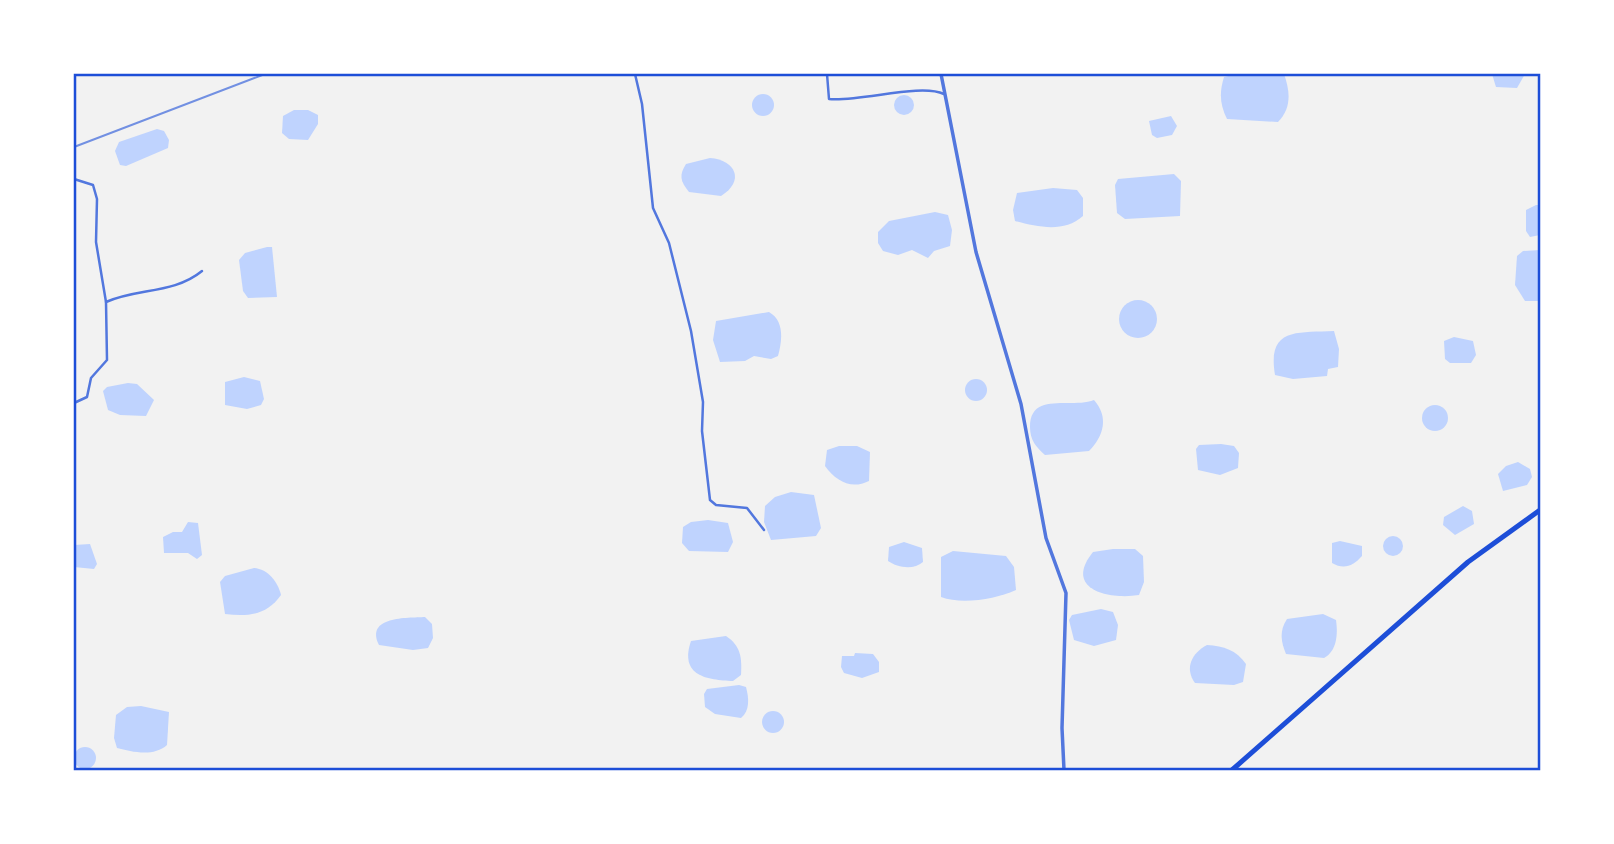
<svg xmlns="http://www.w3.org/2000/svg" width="1614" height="844" viewBox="0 0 1614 844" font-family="'Fira Sans Condensed',sans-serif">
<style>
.water{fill:#bfd3fe}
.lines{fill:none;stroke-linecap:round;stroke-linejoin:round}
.minor{stroke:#5277de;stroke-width:2.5}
.tertiary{stroke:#5277de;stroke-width:3.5}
.trunk{stroke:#1d4ed8;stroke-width:5}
.rail{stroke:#7290e2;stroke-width:2}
.neatline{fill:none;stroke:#1d4ed8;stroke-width:2.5}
</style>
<rect width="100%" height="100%" fill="#f2f2f2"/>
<g class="water">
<path d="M1237,74H1284C1290,91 1292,108 1278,122L1227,119C1220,105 1219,93 1224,77Z"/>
<path d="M1492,74H1525L1517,88L1496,87Z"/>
<circle cx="763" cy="105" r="11"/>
<circle cx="904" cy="105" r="10"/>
<path d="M294,110H308L318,115V124L308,140L289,139L282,133L283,116Z"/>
<path d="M1171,116L1177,126L1172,135L1157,138L1152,135L1149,121Z"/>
<path d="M157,129L164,131L169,140L168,148L126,166L120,165L115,151L119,142Z"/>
<path d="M710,158C736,160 745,181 721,196L689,192C680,181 679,175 686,164Z"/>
<path d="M1174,174L1181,181L1180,216L1125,219L1117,213L1115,185L1118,179Z"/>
<path d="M1053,188L1077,190L1083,198V216C1064,233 1038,227 1015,221L1013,210L1017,193Z"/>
<path d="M1536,205H1540V235L1530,237L1526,231V210Z"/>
<path d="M935,212L948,215L952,230L950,246L934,251L928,258L912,250L898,255L883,251L878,243V232L889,221Z"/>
<path d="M267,247H272L277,297L248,298L243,291L239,260L245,253Z"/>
<path d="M1540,250V301H1525L1515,285L1517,256L1523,251Z"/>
<circle cx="1138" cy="319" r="19"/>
<path d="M769,312C785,321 782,341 778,356L771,359L754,356L745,361L720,362L713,340L716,321Z"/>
<path d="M1334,331L1339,349L1338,367L1328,369L1327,376L1293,379L1275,375C1267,327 1297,333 1334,331Z"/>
<path d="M1454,337L1473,341L1476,355L1471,363H1450L1445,359L1444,341Z"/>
<path d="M244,377L260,381L264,399L261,405L247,409L225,405V382Z"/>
<circle cx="976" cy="390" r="11"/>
<path d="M128,383L137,384L154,400L146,416L120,415L108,410L103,391L107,387Z"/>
<path d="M1094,400C1109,417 1104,436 1089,451L1045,455C1036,447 1030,440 1030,427C1030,391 1071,409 1094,400Z"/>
<circle cx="1435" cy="418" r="13"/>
<path d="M1221,444L1234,446L1239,453L1238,468L1220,475L1198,470L1196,449L1199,445Z"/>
<path d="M839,446H857L870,452L869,481C851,490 836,481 825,466L827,450Z"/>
<path d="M1518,462L1530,469L1532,477L1527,485L1503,491L1498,474L1506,466Z"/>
<path d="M791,492L814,495L821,528L816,536L771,540L764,522L765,506L775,497Z"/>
<path d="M1463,506L1472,511L1474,524L1455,535L1443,525L1444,517Z"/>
<path d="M708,520L728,523L733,542L728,552L689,551L682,543L683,527L691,522Z"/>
<path d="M188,522L198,523L202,555L197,559L188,553H164L163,537L173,532H182Z"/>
<circle cx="1393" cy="546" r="10"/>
<path d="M1340,541L1362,546V556C1353,566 1344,570 1332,563V543Z"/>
<path d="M904,542L922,548L923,562C914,570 898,568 888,561L889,547Z"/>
<path d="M90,544L97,564L94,569L74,567V545Z"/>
<path d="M1113,549H1135L1143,556L1144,582L1139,595C1108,600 1063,589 1093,552Z"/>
<path d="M953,551L1006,556L1014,567L1016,590C996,599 962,605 941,597V557Z"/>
<path d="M254,568C268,569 278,582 281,595C267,615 248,617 225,614L220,582L225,576Z"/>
<path d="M1101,609L1113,612L1118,625L1116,640L1094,646L1074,640L1069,620L1072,615Z"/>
<path d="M1323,614L1336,620C1338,634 1337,651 1324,658L1286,654C1281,642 1279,631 1287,619Z"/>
<path d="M425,617L432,624L433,638L428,648L413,650L379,645C365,616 407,618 425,617Z"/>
<path d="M726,636C741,646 742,658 741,675L733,681C707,680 679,676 691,641Z"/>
<path d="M1207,645C1224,646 1236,650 1246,664L1243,682L1234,685L1195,683C1184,668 1192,653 1207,645Z"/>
<path d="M855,653L873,654L879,662V672L862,678L844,673L841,667L842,656H854Z"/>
<path d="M739,685L746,687C749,698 750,711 741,718L715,714L705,707L704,694L707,689Z"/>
<path d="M141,706L169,712L167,745C154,757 132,752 117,748L114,738L116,715L127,707Z"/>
<circle cx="773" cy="722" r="11"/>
<circle cx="85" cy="758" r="11"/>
</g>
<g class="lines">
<g class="minor">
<path d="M635,74L642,104L653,208L669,243L691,331L703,402L702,431L710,500L716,505L747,508L764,530"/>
<path d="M827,74L829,99C861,102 920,83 944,94"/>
<path d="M74,179L93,185L97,199L96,242L106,302"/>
<path d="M74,403L87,397L91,378L107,360L106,302C137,288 174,294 202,271"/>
</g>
<path class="tertiary" d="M941,74L976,252L1021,404L1046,538L1066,593L1062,728L1064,770"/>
<path class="trunk" d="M1232,770L1468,562L1540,510"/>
<path class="rail" d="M74,147L265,74"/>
</g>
<rect width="1614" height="844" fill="none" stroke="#ffffff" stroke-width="150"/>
<rect x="75" y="75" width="1464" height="694" class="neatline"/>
</svg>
